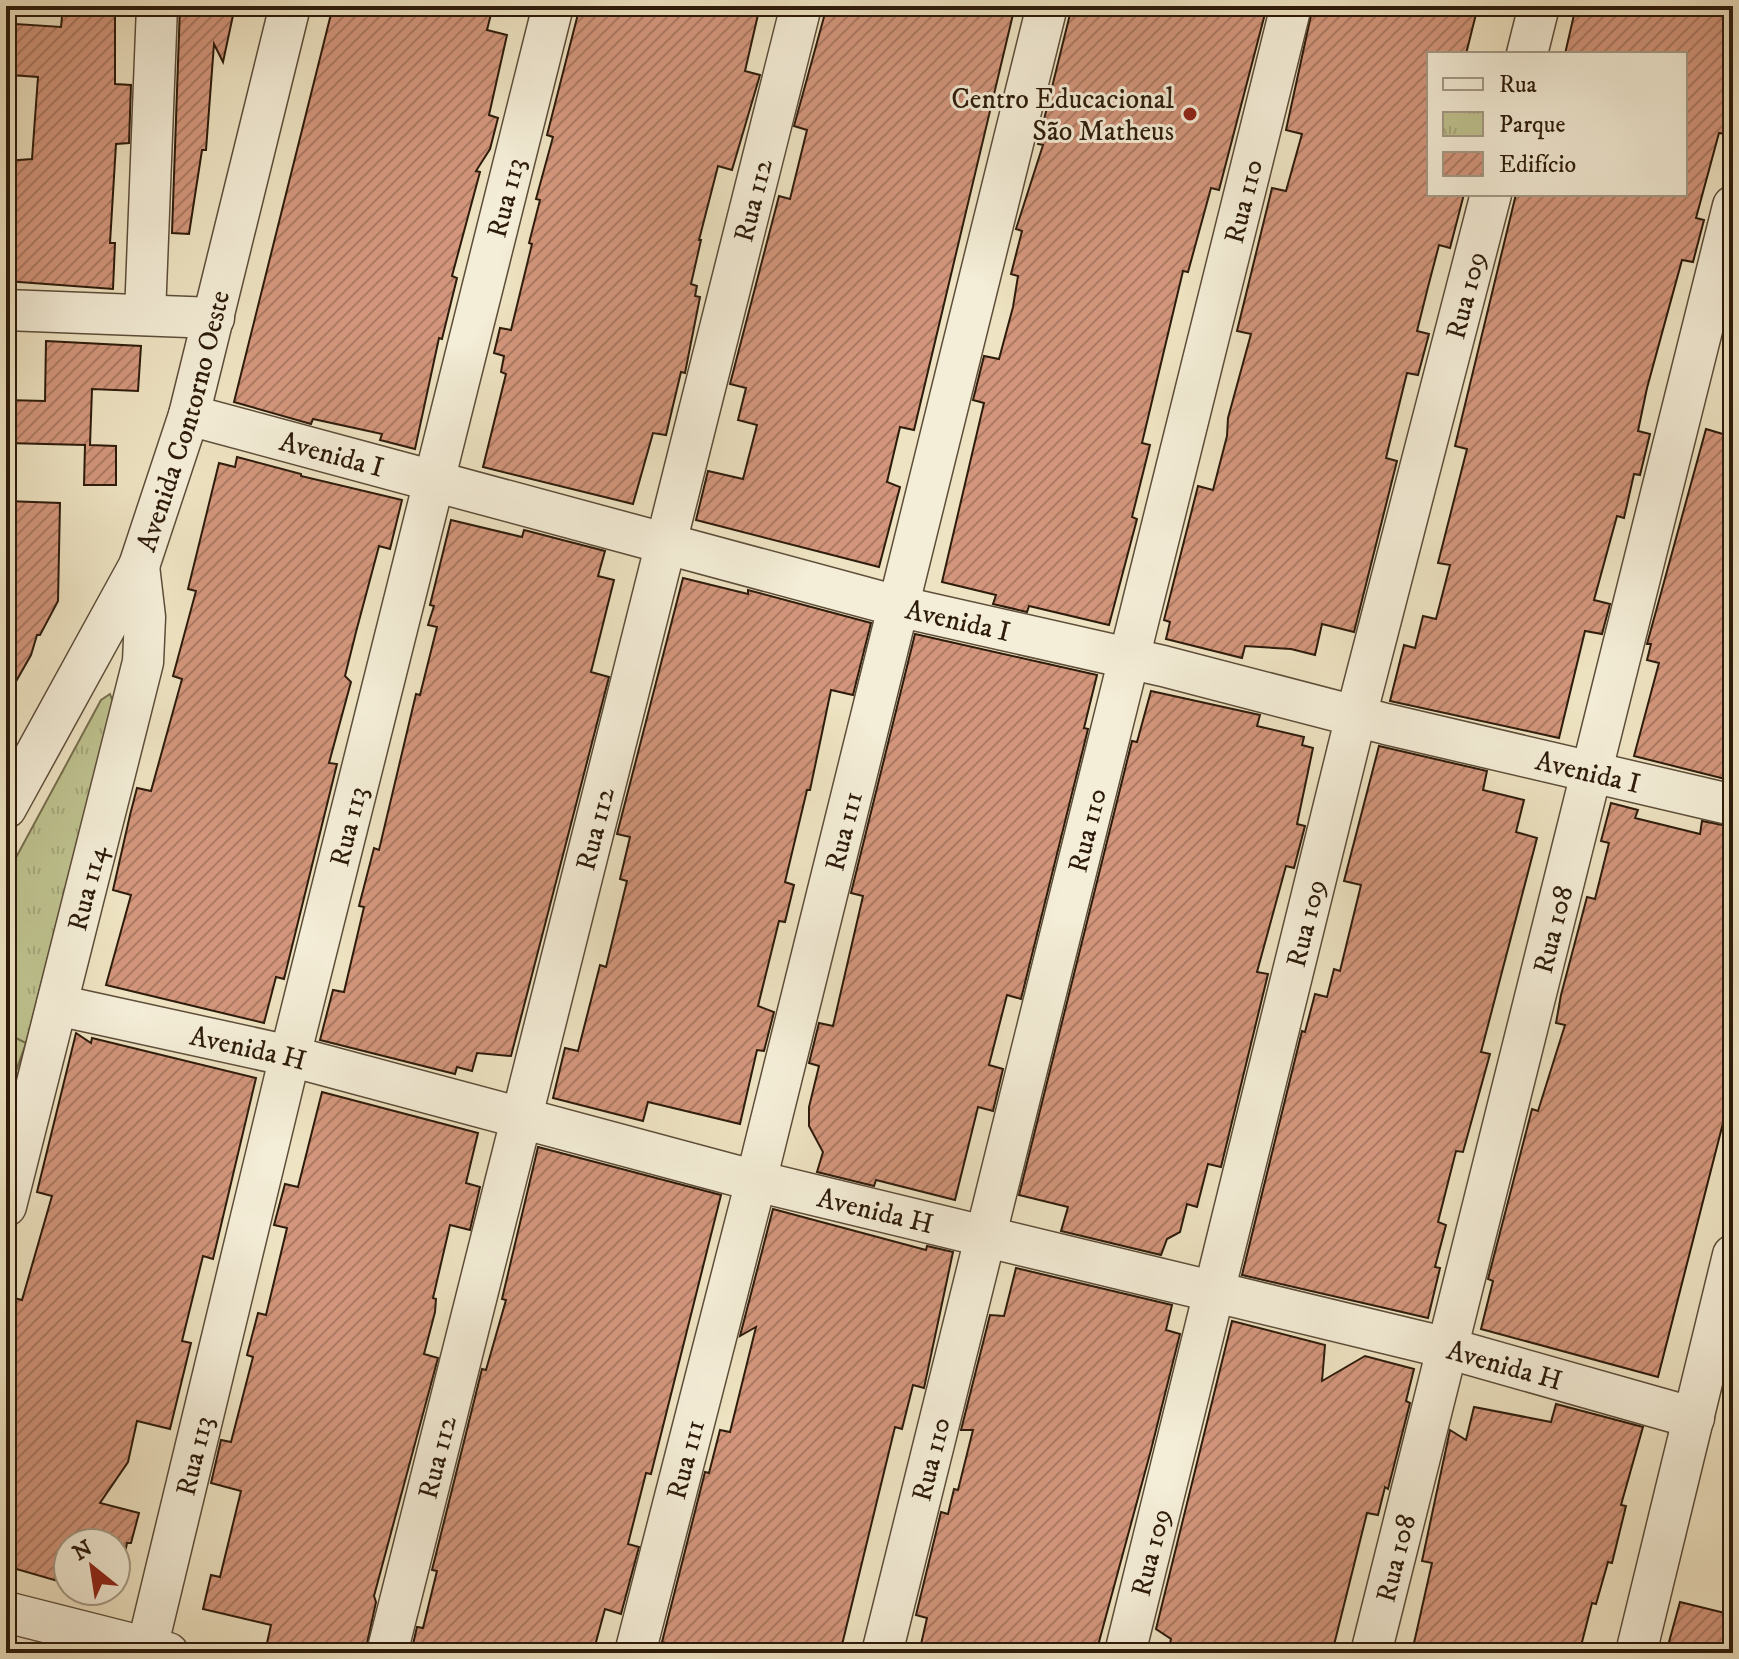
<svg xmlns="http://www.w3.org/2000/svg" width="1739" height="1659" viewBox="0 0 1739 1659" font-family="'IM FELL DW Pica',serif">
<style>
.park{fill:url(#park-tufts);stroke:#766e4d;stroke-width:2}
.pitch{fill:#bec28f;stroke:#766e4d;stroke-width:2}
.building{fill:url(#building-hatch);stroke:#2d1b0b;stroke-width:2}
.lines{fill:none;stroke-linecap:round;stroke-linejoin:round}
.minor-casing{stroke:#5d4d39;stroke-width:43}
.minor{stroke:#f4edd7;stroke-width:40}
.poi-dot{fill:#8f2418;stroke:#f4edd7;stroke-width:3}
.labels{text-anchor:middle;stroke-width:6;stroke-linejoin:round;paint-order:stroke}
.poi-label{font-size:28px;fill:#2d1b0b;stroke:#f4edd7;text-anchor:end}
.street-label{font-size:28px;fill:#2d1b0b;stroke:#f4edd7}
</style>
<defs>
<pattern id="park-tufts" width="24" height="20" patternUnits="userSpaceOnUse" patternTransform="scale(2)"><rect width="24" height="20" fill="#bec28f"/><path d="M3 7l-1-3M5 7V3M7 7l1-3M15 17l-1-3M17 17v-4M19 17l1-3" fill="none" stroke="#a4a67a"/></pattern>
<pattern id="building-hatch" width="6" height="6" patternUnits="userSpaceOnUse" patternTransform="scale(2)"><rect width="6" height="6" fill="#d3967c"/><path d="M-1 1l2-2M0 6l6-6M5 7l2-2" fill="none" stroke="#ac7a64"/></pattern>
</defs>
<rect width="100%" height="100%" fill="#eee3c2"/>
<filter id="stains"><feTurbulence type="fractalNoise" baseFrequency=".0025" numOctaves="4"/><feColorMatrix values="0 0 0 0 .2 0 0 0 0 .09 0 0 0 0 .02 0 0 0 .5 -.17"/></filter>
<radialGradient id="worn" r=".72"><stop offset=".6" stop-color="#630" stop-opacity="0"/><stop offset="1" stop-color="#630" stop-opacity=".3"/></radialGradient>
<path class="park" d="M110,694L113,702L6,1122V876L101,700Z"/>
<path class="pitch" d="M6,1033L26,1043L6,1099Z"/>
<g class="building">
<path d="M63,6H115V84L131,85L129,143L116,144L110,243H115L113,289L6,281V161L32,159L38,77L11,75L16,24L61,27Z"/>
<path d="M180,6H235L223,62L214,44L206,150H202L189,234L172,233Z"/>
<path d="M333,6H493L487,30L507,35L489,115L498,118L490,149L476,171L480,172L452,276L457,278L442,339L439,338L415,449L380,440L382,434L313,419L311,424L234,402Z"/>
<path d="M580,6H649L675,13L677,6H760L745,71L760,75L732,170L718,166L699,240H701L691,284L697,286L695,296L700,297L685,373L681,372L666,435L653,433L633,504L483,467L506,374L501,372L504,356L494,353L500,328L511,330L532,244L529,243L540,200L536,199L553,137L547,135Z"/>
<path d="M827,6H1015L914,430L900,427L887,482L900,487L879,567L696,520L708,471L743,479L757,425L738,420L746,388L730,384L779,196L790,199L807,130L794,126Z"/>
<path d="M1072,6H1199L1225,13L1227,6H1267L1219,190L1211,188L1188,272L1183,271L1142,443L1150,445L1132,517L1137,519L1109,625L1029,606L1027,612L993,604L996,595L942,582L984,403L973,400L984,356L999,359L1013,307L1018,276L1011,274L1022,231L1016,229L1043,145L1038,144Z"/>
<path d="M1313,6H1478L1466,54H1429V194H1464L1450,248L1439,245L1428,287L1417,331L1429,334L1418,375L1407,373L1386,458L1397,461L1354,632L1322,624L1315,655L1291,649L1245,646L1242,658L1166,639L1170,622L1164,620L1198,486L1213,490L1227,436L1228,418L1251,334L1237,331L1272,188L1286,191L1302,134L1286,130Z"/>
<path d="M1576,6H1733V101L1725,134L1719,133L1696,218L1704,220L1693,262L1682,260L1647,388L1638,431L1650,434L1640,475L1634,474L1624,518L1617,516L1594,600L1610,604L1602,634L1585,631L1559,738L1390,701L1404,645L1415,648L1423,616L1436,619L1450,565L1438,563L1467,449L1455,446L1516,194H1685V54H1565Z"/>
<path d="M46,341L141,346L138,391L92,389L90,445L116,446V485H84L85,445L6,443V400L45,401Z"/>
<path d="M1706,429L1733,437V781L1634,756L1659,663L1647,660L1651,644H1647Z"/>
<path d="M237,457L301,474V476L402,500L390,549L379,546L356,632L345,676L351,682L329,763L337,764L284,979L276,977L264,1023L106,985L131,895L113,890L130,815L137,788L151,791L182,679L173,676L196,591L188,589L219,463L235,467Z"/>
<path d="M6,501L60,503L58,601L40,635H37L31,655L6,699Z"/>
<path d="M451,520L522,537L524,530L605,551L598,576L614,580L591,672L609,677L511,1056L477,1053L472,1071L457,1067L455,1074L320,1040L333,990L344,992L364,907L359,906L374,848L379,850L416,694L420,695L437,627L428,625L434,606L430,605Z"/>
<path d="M683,578L748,594V590L871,623L853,695L831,690L810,790H807L785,882L794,885L785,922L779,921L758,1006L774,1012L764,1051L757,1050L740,1124L648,1102L643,1121L553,1098L565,1048L578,1051L600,965L606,967L627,881L620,879L630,837L617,834Z"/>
<path d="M915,634L1097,675L1084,728L1088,729L1021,999L1007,995L989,1065L1003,1069L993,1111L978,1107L955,1200L876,1180L874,1186L817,1172L823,1152L809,1126V1107L819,1066L809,1063L819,1023L833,1026L863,896L851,893Z"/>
<path d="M1151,691L1260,715L1257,726L1304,737L1302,745L1313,748L1297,824L1305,826L1294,868L1286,866L1257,972L1268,974L1221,1167L1208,1164L1197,1207L1187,1204L1180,1232L1167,1239L1161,1255L1061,1231L1068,1207L1019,1195L1132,741L1137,742Z"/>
<path d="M1379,746L1487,771L1483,790L1524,800L1516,832L1537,838L1481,1052L1490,1054L1463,1152L1456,1151L1438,1222L1446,1225L1435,1267L1440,1268L1428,1318L1242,1275L1302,1031L1305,1032L1315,994L1327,997L1334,969L1340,971L1361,885L1344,881Z"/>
<path d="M1611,803L1638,810L1635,818L1700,834L1702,821L1733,827V1084L1658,1377L1481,1329L1493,1281L1488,1279L1532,1109L1538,1111L1565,1025L1556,1023L1561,995L1587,897L1595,899L1609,843L1601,841Z"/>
<path d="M76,1033L91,1043L92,1038L256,1078L213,1259L203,1256L182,1341L191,1343L170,1429L137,1421L128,1462L100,1503L139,1513L131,1543H127L117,1591L116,1543H68V1584L6,1566V1296L22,1300L52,1196L37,1192Z"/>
<path d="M322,1092L478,1133L466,1183L480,1187L470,1230L450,1225L433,1298L436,1299L435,1312L424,1354L438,1358L374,1596L376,1602L365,1653H306L267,1643L271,1625L203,1609L211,1575L220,1577L241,1491L211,1483L221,1440L231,1442L253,1357L247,1355L258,1313L266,1315L287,1228L274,1225L285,1184L298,1187Z"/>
<path d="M538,1147L721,1195L651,1474L646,1473L628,1544L639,1547L621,1614L605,1609L593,1653H411L417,1627L423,1628L437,1571L432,1570L482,1369L486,1370L506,1300L502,1299Z"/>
<path d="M773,1209L926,1250L927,1246L953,1252L924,1388L913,1385L902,1429L895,1427L840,1653H704L662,1642L705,1472L709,1473L720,1430L730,1432L756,1327L740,1336Z"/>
<path d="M1016,1268L1172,1305L1166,1330L1180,1334L1151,1450L1096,1653H919L927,1618L916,1615L941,1512L948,1514L954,1489L958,1490L973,1430H961L990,1315L1004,1316Z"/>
<path d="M1232,1321L1325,1345L1322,1381L1365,1356L1414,1369L1406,1401L1410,1403L1388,1489L1385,1487L1378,1515L1367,1513L1332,1653H1168L1171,1639L1156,1629Z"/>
<path d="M1556,1404L1643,1427L1621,1505L1626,1506L1612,1563L1608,1562L1596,1604L1592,1603L1581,1646L1577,1653H1425V1646L1414,1643L1432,1563L1422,1561L1450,1430L1466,1440L1474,1407L1551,1422Z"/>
<path d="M1680,1602L1733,1615V1653H1666Z"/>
</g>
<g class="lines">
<g class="minor-casing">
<g id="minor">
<path d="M1527,54L1539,6"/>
<path d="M6,310L214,318"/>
<path d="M145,315L157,6"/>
<path id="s1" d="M189,415L897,606L1163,666L1386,724L1733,805"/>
<path id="s2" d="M6,808L139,566L189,415L290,6"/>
<path id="s3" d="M57,1005L290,1056L756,1181L1447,1348L1694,1418"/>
<path id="s4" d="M6,1206L143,662L145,617L139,566"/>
<path d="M6,1612L168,1653"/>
<path id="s5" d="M147,1648L290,1056L553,6"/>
<path id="s6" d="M387,1653L801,6"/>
<path id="s7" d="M635,1653L756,1181L1047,6"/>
<path id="s8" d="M882,1653L1291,6"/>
<path id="s9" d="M1125,1653L1356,716L1491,194"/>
<path id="s10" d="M1371,1653L1733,206"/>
<path d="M1636,1653L1733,1255"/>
</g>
</g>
<use href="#minor" class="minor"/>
</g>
<circle class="poi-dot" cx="1190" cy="114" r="8"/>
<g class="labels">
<g class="poi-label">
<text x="1174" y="108">Centro Educacional<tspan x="1174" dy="32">São Matheus</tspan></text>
</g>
<g class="street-label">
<text dy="10" stroke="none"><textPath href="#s5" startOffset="1494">Rua 113</textPath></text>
<text dy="10" stroke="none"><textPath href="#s8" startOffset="1496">Rua 110</textPath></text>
<text dy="10" stroke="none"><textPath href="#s6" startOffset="1498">Rua 112</textPath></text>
<text dy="10" stroke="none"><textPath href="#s9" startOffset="1400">Rua 109</textPath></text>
<text dy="10" stroke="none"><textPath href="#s2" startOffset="428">Avenida Contorno Oeste</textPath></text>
<text dy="10" stroke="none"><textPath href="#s1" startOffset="148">Avenida I</textPath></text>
<text dy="10" stroke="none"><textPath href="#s1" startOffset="796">Avenida I</textPath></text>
<text dy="10" stroke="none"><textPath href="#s1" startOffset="1444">Avenida I</textPath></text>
<text dy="10" stroke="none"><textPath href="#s5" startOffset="846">Rua 113</textPath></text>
<text dy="10" stroke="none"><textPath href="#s8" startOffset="848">Rua 110</textPath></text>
<text dy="10" stroke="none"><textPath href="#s6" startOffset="850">Rua 112</textPath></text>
<text dy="10" stroke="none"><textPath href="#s7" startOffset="848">Rua 111</textPath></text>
<text dy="10" stroke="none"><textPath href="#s4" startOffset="328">Rua 114</textPath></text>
<text dy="10" stroke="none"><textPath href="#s9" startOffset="752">Rua 109</textPath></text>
<text dy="10" stroke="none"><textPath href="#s10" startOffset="746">Rua 108</textPath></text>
<text dy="10" stroke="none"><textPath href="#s3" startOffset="196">Avenida H</textPath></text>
<text dy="10" stroke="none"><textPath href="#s3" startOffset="844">Avenida H</textPath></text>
<text dy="10" stroke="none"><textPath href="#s3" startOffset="1492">Avenida H</textPath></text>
<text dy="10" stroke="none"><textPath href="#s5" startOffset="198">Rua 113</textPath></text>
<text dy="10" stroke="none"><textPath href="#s6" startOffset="202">Rua 112</textPath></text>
<text dy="10" stroke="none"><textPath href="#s7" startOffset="200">Rua 111</textPath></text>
<text dy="10" stroke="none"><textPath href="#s8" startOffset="200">Rua 110</textPath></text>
<text dy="10" stroke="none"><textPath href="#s9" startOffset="104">Rua 109</textPath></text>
<text dy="10" stroke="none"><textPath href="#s10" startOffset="98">Rua 108</textPath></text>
</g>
</g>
<rect width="1739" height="1659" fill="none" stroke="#eee3c2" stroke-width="32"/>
<rect x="8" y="8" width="1723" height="1643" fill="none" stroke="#2d1b0b" stroke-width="4"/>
<rect x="16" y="16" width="1707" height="1627" fill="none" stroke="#2d1b0b" stroke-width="2"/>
<rect x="1427" y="52" width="260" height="144" fill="#f4edd7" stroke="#a49985" stroke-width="2"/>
<rect x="1443" y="78" width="40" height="12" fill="#f4edd7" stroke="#a49985" stroke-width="2"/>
<text x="1499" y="92" font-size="24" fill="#2d1b0b">Rua</text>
<rect x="1443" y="112" width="40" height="24" fill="url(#park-tufts)" stroke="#a49985" stroke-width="2"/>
<text x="1499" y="132" font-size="24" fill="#2d1b0b">Parque</text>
<rect x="1443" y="152" width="40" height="24" fill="url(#building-hatch)" stroke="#a49985" stroke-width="2"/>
<text x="1499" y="172" font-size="24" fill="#2d1b0b">Edifício</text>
<g transform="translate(92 1567) rotate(330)"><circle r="38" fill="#f4edd7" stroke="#a49985" stroke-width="2"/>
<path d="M0-6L14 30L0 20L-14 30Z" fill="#8f2418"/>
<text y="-12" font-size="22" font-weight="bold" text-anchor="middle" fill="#2d1b0b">N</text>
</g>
<rect width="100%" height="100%" filter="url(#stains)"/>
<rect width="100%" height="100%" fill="url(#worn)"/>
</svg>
